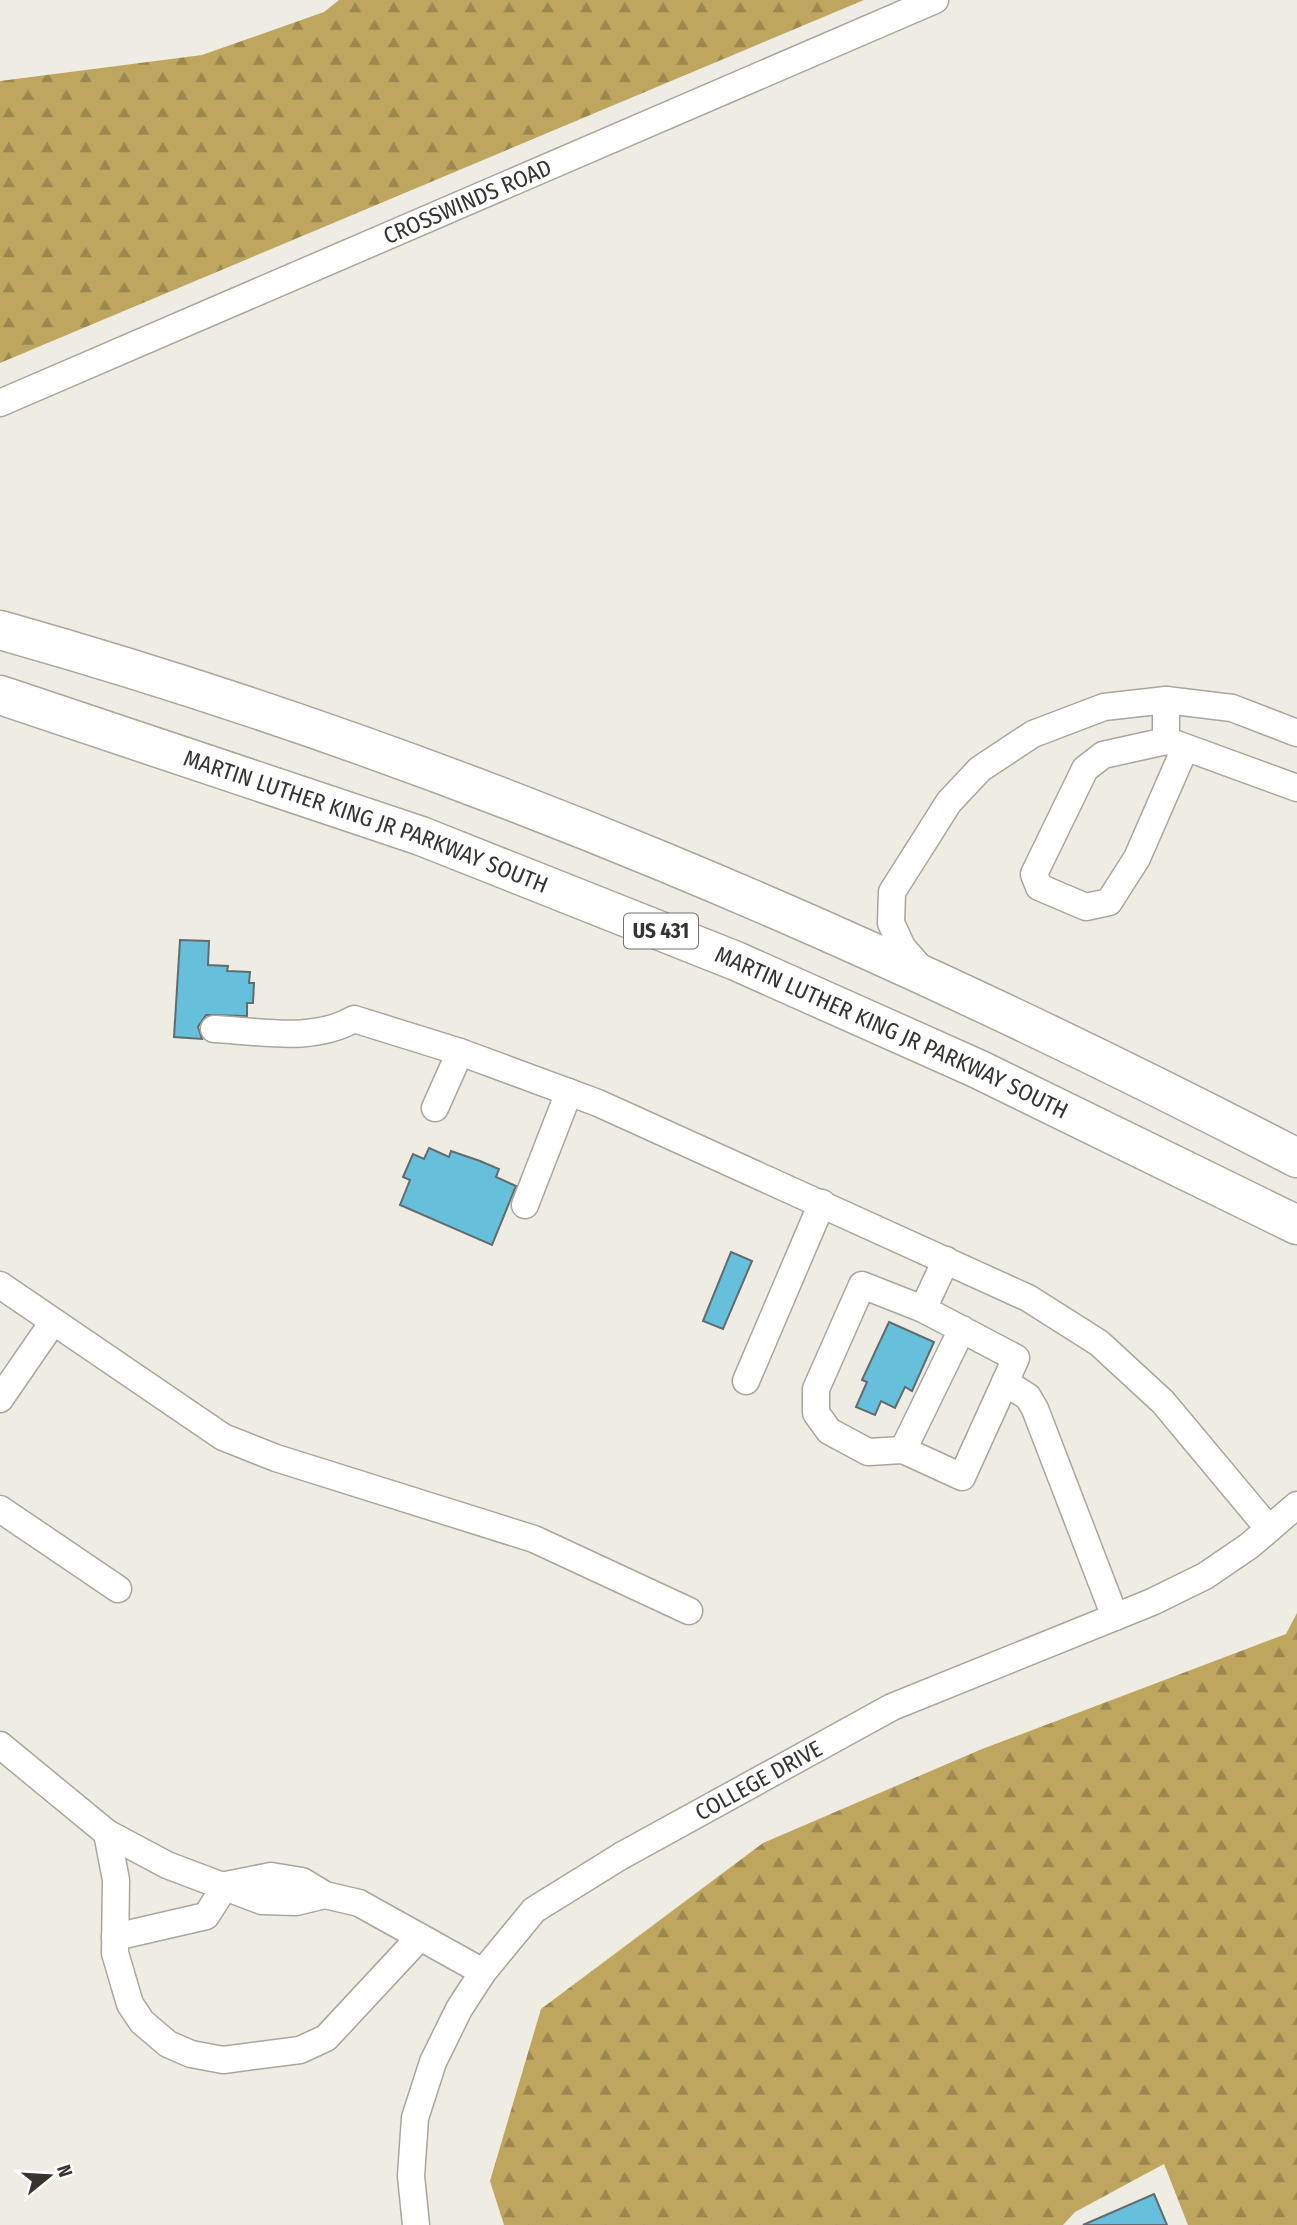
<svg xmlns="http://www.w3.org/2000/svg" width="1297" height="2225" viewBox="0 0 1297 2225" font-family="'Fira Sans Condensed',sans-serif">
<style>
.forest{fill:url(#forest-firs)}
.building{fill:#66c0dc;stroke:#626b6f;stroke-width:2}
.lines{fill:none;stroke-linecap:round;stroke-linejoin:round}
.minor-casing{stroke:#a9a69e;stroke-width:29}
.highway-casing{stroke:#a9a69e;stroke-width:41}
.minor{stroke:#fff;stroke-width:26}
.highway{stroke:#fff;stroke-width:38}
.labels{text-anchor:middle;stroke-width:5;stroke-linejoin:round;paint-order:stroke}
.shield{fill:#fff;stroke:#72716f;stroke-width:2}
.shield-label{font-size:21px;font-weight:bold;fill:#353431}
.street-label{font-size:23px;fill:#353431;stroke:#fff}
</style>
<defs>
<pattern id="forest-firs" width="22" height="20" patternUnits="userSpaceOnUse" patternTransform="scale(1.75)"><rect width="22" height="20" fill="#bfa65f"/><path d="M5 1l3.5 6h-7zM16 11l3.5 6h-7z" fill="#9c884f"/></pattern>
</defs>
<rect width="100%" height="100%" fill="#efece3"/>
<g class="forest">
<path d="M339,0H864L0,363V81L202,55L324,12Z"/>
<path d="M1297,1613V2225H1188L1164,2164L1075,2212L1063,2225H504L490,2181L541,2009L763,1843L982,1749L1286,1634Z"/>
</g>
<g class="building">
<path d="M180,940L209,941L208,965L228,966L227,971L250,972L249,983H254L253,1003H247V1016L206,1015L198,1027L202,1039L174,1037Z"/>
<path d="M429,1148L449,1157L451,1151L480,1161L499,1169L496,1177L516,1186L492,1245L400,1205L410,1180L403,1177L413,1154L424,1159Z"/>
<path d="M731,1252L752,1261L723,1329L703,1321Z"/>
<path d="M889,1322L934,1342L912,1391L905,1387L895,1408L881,1401L875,1415L856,1407L867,1382L862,1380Z"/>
<path d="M1154,2194L1167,2225H1083Z"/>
</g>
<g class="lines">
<g class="minor-casing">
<g id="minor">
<path id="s1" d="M0,403L935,0"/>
<path d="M1166,700V741L1103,755L1085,769L1034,874L1039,887L1086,907L1109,902L1137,858L1185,748"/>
<path d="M1171,742L1297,788"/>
<path d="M923,971L902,947L891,923L892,892L949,802L980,769L1033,734L1104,707L1166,700L1232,708L1297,733"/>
<path d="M214,1029C261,1031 312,1043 354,1019L460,1052L598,1103L1028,1298L1099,1343L1163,1402L1269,1529"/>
<path d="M435,1108L460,1052"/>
<path d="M525,1205L569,1092"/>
<path d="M0,1285L223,1437L276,1458L534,1539L689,1611"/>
<path d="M923,1309L946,1260"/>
<path d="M746,1381L822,1203"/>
<path d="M1005,1382L1028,1397L1035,1409L1115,1617"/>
<path d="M0,1399L53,1322"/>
<path d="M903,1450L962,1477L1016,1358L923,1309L862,1285L816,1389V1413L829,1431L868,1452L903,1450L962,1329"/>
<path d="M0,1509L118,1589"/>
<path d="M0,1745L107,1833L167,1865L262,1901L296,1902L325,1895"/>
<path d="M107,1833L116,1880L115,1953L130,2004L142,2022L168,2044L191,2054L223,2060L300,2050L326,2038L420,1937"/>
<path d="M115,1937L206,1916L226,1885L271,1876L302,1881L325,1895L359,1903L483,1972"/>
<path id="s2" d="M416,2225L411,2176L415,2118L433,2062L459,2009L483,1972L534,1910L621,1856L892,1707L1152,1602L1205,1576L1249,1546L1297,1505"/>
</g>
</g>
<g class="highway-casing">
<g id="highway">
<path d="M0,630C451,757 881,943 1297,1158"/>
<path id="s3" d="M0,695L421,836L736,961L978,1069L1297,1225"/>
</g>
</g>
<use href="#minor" class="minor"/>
<use href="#highway" class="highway"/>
</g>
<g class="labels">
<rect class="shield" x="624" y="913.5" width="74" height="35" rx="5"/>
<g class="shield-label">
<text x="661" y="938">US 431</text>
</g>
<g class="street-label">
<text dy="8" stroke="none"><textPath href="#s1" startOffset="509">CROSSWINDS ROAD</textPath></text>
<text dy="8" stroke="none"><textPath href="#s3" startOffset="387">MARTIN LUTHER KING JR PARKWAY SOUTH</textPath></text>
<text dy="8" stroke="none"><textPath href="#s3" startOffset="954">MARTIN LUTHER KING JR PARKWAY SOUTH</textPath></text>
<text dy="8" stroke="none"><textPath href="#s2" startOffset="609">COLLEGE DRIVE</textPath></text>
</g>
</g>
<g transform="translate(49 2176) rotate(72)" stroke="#ffffff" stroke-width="5" paint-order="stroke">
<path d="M0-5L12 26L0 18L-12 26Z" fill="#353431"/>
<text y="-10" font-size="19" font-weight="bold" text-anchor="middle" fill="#353431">N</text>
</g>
</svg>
